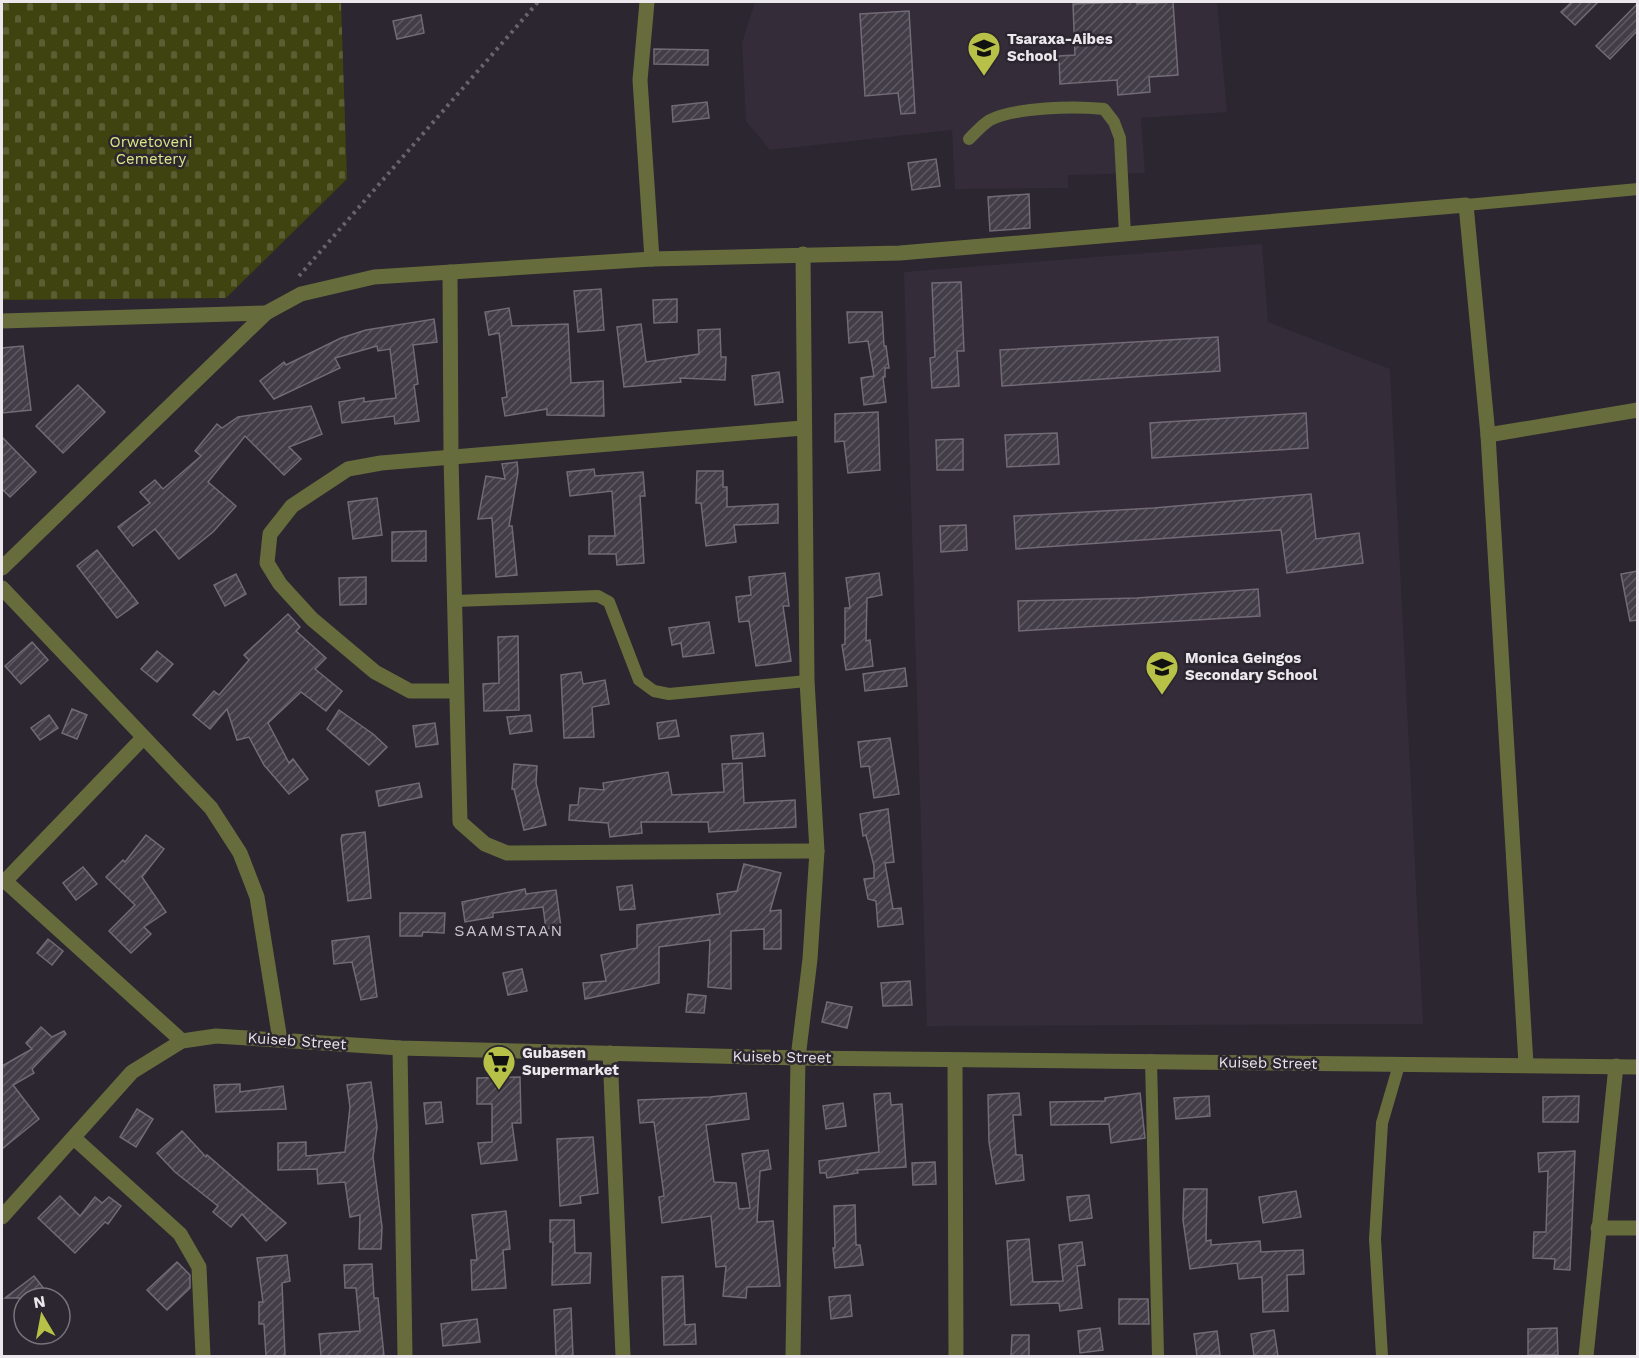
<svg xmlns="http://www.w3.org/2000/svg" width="1639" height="1358" viewBox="0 0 1639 1358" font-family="'Work Sans',sans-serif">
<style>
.built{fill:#352c3a}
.cemetery{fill:url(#cemetery-stones)}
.building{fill:url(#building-hatch);stroke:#726b76;stroke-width:1.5}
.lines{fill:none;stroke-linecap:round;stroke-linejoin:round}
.path{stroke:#69646c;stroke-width:4;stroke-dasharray:3 4.5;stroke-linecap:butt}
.service{stroke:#676c3d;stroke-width:12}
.minor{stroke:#676c3d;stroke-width:15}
.labels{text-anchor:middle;stroke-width:5;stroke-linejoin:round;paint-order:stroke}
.poi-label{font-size:15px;font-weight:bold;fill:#ebe7ed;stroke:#2b262f;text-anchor:start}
.park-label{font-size:15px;fill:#dce586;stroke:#2b262f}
.street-label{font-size:15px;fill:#ebe7ed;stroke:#2b262f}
.neighbourhood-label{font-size:16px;letter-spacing:1.5px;fill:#ccc5d0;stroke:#2b262f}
</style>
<defs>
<pattern id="cemetery-stones" width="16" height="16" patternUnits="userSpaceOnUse" patternTransform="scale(1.5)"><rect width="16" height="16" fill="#3f430f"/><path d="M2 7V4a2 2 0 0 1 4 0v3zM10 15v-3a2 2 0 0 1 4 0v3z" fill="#5b5e32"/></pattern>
<pattern id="building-hatch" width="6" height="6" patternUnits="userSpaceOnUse" patternTransform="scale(1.5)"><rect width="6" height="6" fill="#433d47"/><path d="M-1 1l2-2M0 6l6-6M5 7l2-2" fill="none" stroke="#5e5962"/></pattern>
</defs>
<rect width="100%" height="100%" fill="#2b262f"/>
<g class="built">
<path d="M755,2H1217L1227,112L1141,118L1145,173L1068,175V188L955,189L952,130L770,150L746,121L742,43Z"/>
<path d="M1262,244L1268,322L1390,369L1423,1024L927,1026L904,272Z"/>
</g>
<path class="cemetery" d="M2,2H341L347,179L226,298L2,300Z"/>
<g class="building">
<path d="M1128,2H1137V4L1173,2L1178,75L1149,77L1150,92L1118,95L1117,80L1060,84L1059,56L1075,55L1073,4Z"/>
<path d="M1572,2H1598L1575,25L1561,12Z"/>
<path d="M1638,3V30L1610,59L1596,46Z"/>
<path d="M909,11L915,113L901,114L898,93L865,96L860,14Z"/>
<path d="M421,15L424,33L397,39L393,21Z"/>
<path d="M654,49L708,50V65L654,64Z"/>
<path d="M707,102L709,118L673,122L672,106Z"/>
<path d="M936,159L940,186L912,190L908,163Z"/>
<path d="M1029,194L1030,228L990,231L988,197Z"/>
<path d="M961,282L964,351H957L959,386L932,388L930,358L935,357L932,283Z"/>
<path d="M601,289L604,330L578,332L574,291Z"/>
<path d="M677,299V322L654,323L653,300Z"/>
<path d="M509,308L512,326L568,324L571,383L603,381L604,416L547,415V409L505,416L502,398L507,397L499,333L489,335L485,312Z"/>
<path d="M847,312H882L884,346H886L889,368H885V377H883L886,402L864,405L861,378L874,376L868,341L849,343Z"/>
<path d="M434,319L437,342L413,345L418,384L414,385L419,421L395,424L394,416L342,423L339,402L364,398V402L396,398L390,349L378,351L377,346L335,358L340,368L274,399L260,381L284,362L286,365L341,338L366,330Z"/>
<path d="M641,324L646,362L699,354L698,330L720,329L721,357H726L725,380L680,378L681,382L624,387L617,327Z"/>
<path d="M1218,337L1220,371L1002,386L1000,350Z"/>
<path d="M23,346L31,410L2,413V348Z"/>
<path d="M779,372L783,402L755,405L752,376Z"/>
<path d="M78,385L105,412L63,453L36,426Z"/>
<path d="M311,406L322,434L289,447L301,459L284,475L245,436L208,482L236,506L213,532L179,559L155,529L133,546L118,527L150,503L140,492L155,480L163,489L201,456L195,451L217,424L222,428L238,417Z"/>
<path d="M878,412L880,470L848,473L844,441L835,442V414Z"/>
<path d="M1306,413L1308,448L1152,458L1150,423Z"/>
<path d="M1057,433L1059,464L1007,467L1005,435Z"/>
<path d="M2,437L36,472L10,497L2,489Z"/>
<path d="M963,439V470H937L936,440Z"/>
<path d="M517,462L518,472L509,526H512L517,575L496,577L492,518L478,519L486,476L505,479L502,464Z"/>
<path d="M594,469L595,476L643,472L645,496H640L644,563L617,565L616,554H589V536H615L612,491L570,496L567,472Z"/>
<path d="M697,471H723V487H727V507L778,504V523L734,525L736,542L706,546L701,503H696Z"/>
<path d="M1311,494L1316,539L1359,533L1363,563L1287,573L1281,530L1016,549L1014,516L1154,508Z"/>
<path d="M377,498L382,535L353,539L348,502Z"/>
<path d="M966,525L967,550L941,552L940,526Z"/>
<path d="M426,531V561H392V532Z"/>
<path d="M97,550L138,603L117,618L77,566Z"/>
<path d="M1638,571V620L1630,621L1621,574Z"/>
<path d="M785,573L789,606H783L791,661L756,666L749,621L739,622L736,597L751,595L749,577Z"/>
<path d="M879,573L882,595L867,598L866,641L870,640L873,666L846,670L842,645L845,644V608H850L846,578Z"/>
<path d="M236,574L246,594L225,606L214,585Z"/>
<path d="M366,577V604L340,605L339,578Z"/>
<path d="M1258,589L1260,616L1019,631L1018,601L1137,598Z"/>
<path d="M288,614L300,627L296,631L326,658L315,669L342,691L326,711L301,692L268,723L289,763L293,759L308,779L289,794L264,765L249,737L237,740L227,709L210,729L193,715L214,691L219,695L249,660L244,655Z"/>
<path d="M709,622L714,653L683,657L681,643L672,645L669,628Z"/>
<path d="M518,636L519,710L484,711L483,684L499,683L498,637Z"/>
<path d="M32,642L48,660L21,684L5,666Z"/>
<path d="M157,651L173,664L157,682L141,669Z"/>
<path d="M905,668L907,686L865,691L863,674Z"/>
<path d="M581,672L583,684L605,680L609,704L592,707L594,737L564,738L561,675Z"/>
<path d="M72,709L87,715L77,739L62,733Z"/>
<path d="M339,710L373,734L387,747L369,765L327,729Z"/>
<path d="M49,715L58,728L40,740L31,728Z"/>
<path d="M530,715L532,731L510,734L507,717Z"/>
<path d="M676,720L679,736L659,739L657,723Z"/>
<path d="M435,723L438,744L416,747L413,726Z"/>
<path d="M763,733L765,756L733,759L731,736Z"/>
<path d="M890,738L899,794L874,798L869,766L861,767L858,742Z"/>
<path d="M742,763L744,803L795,800L796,827L709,832L708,822H641L642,833L610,837L608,823L569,820L570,805H578L580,788L604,790L603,783L668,772L672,795L724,792L722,764Z"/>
<path d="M514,764L537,766L536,783L546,825L524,830L514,789H512Z"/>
<path d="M419,783L422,797L379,806L376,791Z"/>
<path d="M888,809L894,862L885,863L893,909L901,908L903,924L878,927L876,901L868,899L864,879L874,878V866L866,835L863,836L860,814Z"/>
<path d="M365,832L371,898L348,901L341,839L342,835Z"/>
<path d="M146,835L164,849L142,877L166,912L144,927L151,934L131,953L109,931L135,905L106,877L123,860L125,862Z"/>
<path d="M744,864L781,873L770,911L781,910V949H764V929L731,931V989L708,987L710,940L659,947V983L585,999L583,983L606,981L601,955L637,948V925L720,914L717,894L737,891Z"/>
<path d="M83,867L97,884L76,900L63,883Z"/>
<path d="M632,885L635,909L620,910L617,887Z"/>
<path d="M525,889L526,894L556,890L561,927L546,929L543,907L493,913V917L465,922L462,902Z"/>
<path d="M400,913H445L444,933L423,932L422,936H400Z"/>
<path d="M369,936L377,997L361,1000L352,962L334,964L332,941Z"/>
<path d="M48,939L63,951L52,965L37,953Z"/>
<path d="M522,969L527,991L508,995L503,973Z"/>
<path d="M910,981L912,1005L883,1006L881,983Z"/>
<path d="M688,994L706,996L704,1013L686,1012Z"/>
<path d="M827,1002L852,1007L847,1028L822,1022Z"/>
<path d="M41,1027L52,1037L64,1031L66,1034L32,1069L34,1073L13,1085L39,1119L2,1149V1066L32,1049L26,1043Z"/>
<path d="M520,1077L521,1123H512L517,1160L481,1164L478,1143L492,1142V1104H477V1078Z"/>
<path d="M371,1082L377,1127L373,1157L382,1227L381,1249H359L360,1215L350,1217L345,1182L318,1184L317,1169L278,1170V1143L306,1142V1156L345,1152L350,1107L347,1085Z"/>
<path d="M240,1084V1092L283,1086L286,1109L216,1112L214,1085Z"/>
<path d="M746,1093L749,1119L706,1125L714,1182L736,1183L739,1209L750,1208L742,1154L768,1150L771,1169L760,1171L757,1222L773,1221L780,1286L747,1287L746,1298L723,1296L726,1266L716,1267L711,1216L662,1223L659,1197L664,1196L654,1122L640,1123L638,1100L710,1097Z"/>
<path d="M890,1093L891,1105L902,1104L906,1167L857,1170L858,1173L827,1178L826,1173H820L819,1161L879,1152L874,1094Z"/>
<path d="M1019,1093L1021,1115H1013L1016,1155H1022L1024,1180L996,1184L989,1142L988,1095Z"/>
<path d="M1140,1093L1145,1138L1111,1143L1109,1124L1051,1125L1050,1102L1105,1101V1098Z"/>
<path d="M1209,1096L1210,1116L1176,1119L1174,1098Z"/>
<path d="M1579,1096L1578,1122H1543V1097Z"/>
<path d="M441,1102L443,1122L426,1124L424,1103Z"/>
<path d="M843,1103L846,1126L826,1129L823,1106Z"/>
<path d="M137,1109L153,1119L136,1147L120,1137Z"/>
<path d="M182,1131L206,1157L207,1155L286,1223L266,1241L242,1214L231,1227L213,1212L218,1206L175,1172L157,1153Z"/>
<path d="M593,1137L598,1193L580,1196L581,1203L560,1206L557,1139Z"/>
<path d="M1575,1151L1570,1270L1554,1269L1555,1259L1533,1258L1534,1232H1546L1548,1171L1539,1172L1538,1153Z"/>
<path d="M935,1162L936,1184L913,1185L912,1163Z"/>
<path d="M1184,1189H1207L1206,1241L1211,1240V1245L1260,1241L1261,1252L1303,1250L1304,1274L1287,1275L1288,1311L1263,1312L1262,1277L1239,1279L1237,1263L1190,1269L1183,1220Z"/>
<path d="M1296,1191L1301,1217L1263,1223L1259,1197Z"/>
<path d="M1089,1195L1092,1218L1070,1221L1067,1197Z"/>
<path d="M60,1196L80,1216L95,1197L102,1203L109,1197L121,1206L108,1224L105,1222L75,1253L38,1218Z"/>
<path d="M855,1205L856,1245H860L863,1265L835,1268L833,1248H835L834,1206Z"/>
<path d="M506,1211L510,1249L503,1250L506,1288L472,1290L471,1260H477L472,1215Z"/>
<path d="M550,1220H574L575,1253H591L590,1283L552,1285L553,1242H550Z"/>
<path d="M1029,1239L1033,1282L1063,1281L1059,1245L1082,1242L1085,1265L1077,1266L1082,1308L1060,1311L1059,1303L1011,1305L1007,1241Z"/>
<path d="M287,1255L290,1281L282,1283L285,1356H266L264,1324H259V1302H263L257,1258Z"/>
<path d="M177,1262L190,1275V1288L167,1310L147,1290Z"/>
<path d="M372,1264L374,1298H378L384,1356H321L319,1334L360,1331L356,1288H345L344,1265Z"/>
<path d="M34,1276L51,1298H5Z"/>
<path d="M683,1276L685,1325L695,1324L696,1344L664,1345L662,1277Z"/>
<path d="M850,1295L852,1316L831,1319L829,1297Z"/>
<path d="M1119,1299H1148L1149,1324H1119Z"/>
<path d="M571,1308L573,1356H556L554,1310Z"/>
<path d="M477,1319L480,1342L443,1346L441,1324Z"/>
<path d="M1100,1328L1103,1350L1080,1353L1078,1331Z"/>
<path d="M1557,1328L1558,1355H1528V1329Z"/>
<path d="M1274,1330L1278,1356H1254L1251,1334Z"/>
<path d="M1217,1331L1220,1355L1197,1356L1194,1334Z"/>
<path d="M1012,1335H1029V1356H1011Z"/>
</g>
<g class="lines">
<path class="path" d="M299,276L538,2"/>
<g class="service">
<path d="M969,139C975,133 983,124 990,120C1016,107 1075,106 1104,109L1114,122L1120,138L1125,234"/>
<path d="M1466,205L1638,189"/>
<path d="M455,601L598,596L609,602L639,680L654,691L669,694L807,681"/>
<path d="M1151,1060L1158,1356"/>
<path d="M1382,1356L1375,1239L1382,1123L1399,1065"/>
</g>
<g class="minor">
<path d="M647,2L640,80L652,259"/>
<path d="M450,272L451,457L460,822L485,844L507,853L817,851"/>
<path d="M2,321L266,313"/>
<path d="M1488,435L1638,410"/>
<path d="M2,568L266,313L301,294L374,277L652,259L900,253L1466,205L1488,435L1526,1064"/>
<path d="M2,588L211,808L240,853L257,897L280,1040"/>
<path d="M456,691H410L375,672L312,619L280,584L267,563L270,534L292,506L348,469L381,463L803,428"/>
<path d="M143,738L5,881L182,1041"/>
<path d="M400,1048L405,1356"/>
<path d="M610,1053L623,1356"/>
<path d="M955,1061L956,1356"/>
<path d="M74,1138L180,1234L199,1267L203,1356"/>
<path d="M2,1217L132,1072L182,1041L216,1036L400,1048L798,1058L1638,1067"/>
<path d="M1598,1228H1638"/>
<path d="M793,1356L798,1058L810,959L817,851L807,681L803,254"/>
<path d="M1586,1356L1616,1066"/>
</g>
</g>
<defs>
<g id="school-pin" transform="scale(1.725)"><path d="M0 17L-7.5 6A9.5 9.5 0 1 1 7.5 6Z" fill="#b7c147" stroke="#2b262f"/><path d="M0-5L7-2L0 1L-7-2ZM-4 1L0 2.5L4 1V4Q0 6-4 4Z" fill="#111"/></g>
<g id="supermarket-pin" transform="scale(1.725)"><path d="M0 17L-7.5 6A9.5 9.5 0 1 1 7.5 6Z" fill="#b7c147" stroke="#2b262f"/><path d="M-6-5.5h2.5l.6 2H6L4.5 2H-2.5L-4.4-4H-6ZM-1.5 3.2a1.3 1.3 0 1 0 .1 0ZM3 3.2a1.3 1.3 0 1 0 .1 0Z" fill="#111"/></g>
</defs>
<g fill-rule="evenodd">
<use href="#school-pin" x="984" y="48"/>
<use href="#school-pin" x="1162" y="667"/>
<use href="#supermarket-pin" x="499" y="1062"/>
</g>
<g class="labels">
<g class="poi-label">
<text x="1007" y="44">Tsaraxa-Aibes<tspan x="1007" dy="17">School</tspan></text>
<text x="1185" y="663">Monica Geingos<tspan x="1185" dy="17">Secondary School</tspan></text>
<text x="522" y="1058">Gubasen<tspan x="522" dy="17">Supermarket</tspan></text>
</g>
<g class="park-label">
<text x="151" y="147">Orwetoveni<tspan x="151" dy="17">Cemetery</tspan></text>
</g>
<g class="street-label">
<text transform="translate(297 1041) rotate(4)" y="5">Kuiseb Street</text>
<text transform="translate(782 1057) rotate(1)" y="5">Kuiseb Street</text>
<text transform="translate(1268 1063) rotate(1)" y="5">Kuiseb Street</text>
</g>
<g class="neighbourhood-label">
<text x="509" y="936">SAAMSTAAN</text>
</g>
</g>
<rect width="1639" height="1358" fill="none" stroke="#ebe7ed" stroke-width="6"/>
<g transform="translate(42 1316) rotate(350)"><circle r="28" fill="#2b262f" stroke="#78737b" stroke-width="1.5"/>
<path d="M0-4.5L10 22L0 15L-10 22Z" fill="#b7c147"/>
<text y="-9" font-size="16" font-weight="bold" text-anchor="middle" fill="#ebe7ed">N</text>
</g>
</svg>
